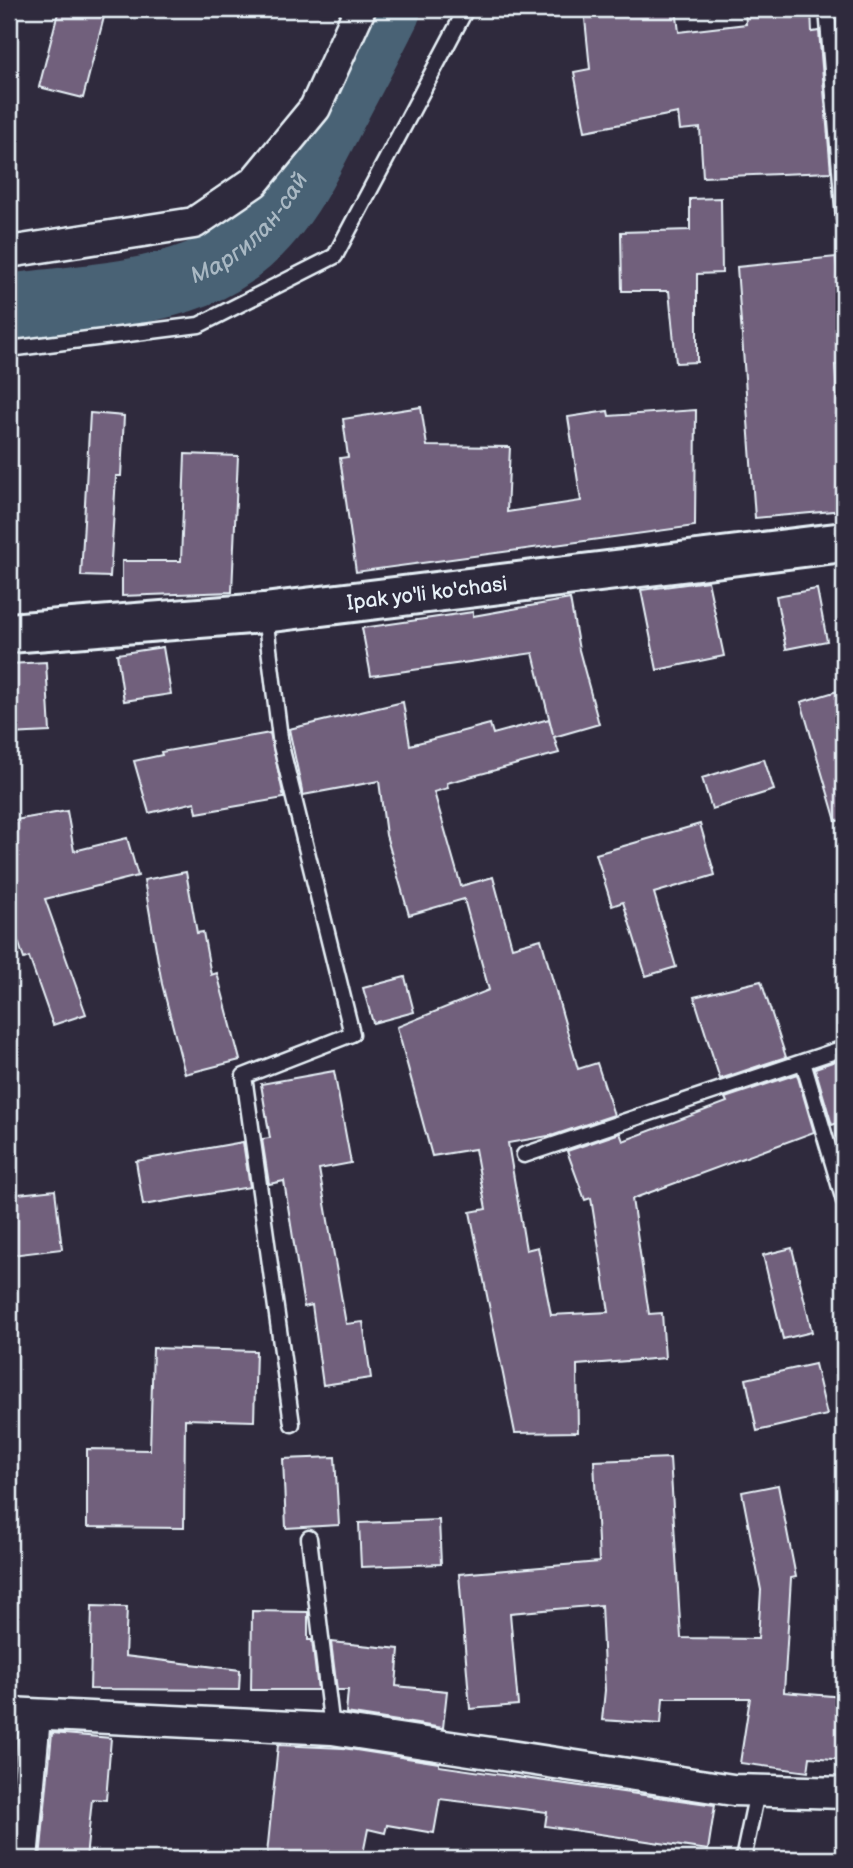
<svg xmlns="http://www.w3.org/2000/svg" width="853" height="1868" viewBox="0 0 853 1868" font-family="'Balsamiq Sans',sans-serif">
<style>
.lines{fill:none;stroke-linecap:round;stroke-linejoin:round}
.river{stroke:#4a6274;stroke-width:66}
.building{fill:#71617c;stroke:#e8f1f8;stroke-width:2}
.service-casing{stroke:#e8f1f8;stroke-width:19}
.minor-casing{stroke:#e8f1f8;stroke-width:35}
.secondary-casing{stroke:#e8f1f8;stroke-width:44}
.service{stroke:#2f2a3d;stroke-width:14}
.minor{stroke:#2f2a3d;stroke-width:30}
.secondary{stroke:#2f2a3d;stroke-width:38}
.labels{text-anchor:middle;stroke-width:6;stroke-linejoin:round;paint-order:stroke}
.street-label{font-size:21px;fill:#e8f1f8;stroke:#2f2a3d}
.water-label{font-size:23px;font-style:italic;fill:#a9b8c3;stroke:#2f2a3d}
</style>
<rect width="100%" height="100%" fill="#2f2a3d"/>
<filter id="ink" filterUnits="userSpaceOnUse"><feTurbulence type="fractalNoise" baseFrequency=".0143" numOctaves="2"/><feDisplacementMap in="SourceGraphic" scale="14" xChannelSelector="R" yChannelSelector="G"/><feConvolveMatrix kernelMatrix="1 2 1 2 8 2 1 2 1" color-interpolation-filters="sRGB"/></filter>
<g filter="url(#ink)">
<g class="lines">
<path class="river" id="s1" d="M9,307C70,298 139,297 197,274C270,245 300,179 334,113C352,78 371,44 388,9"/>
</g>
<g class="building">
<path d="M59,9L104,17L83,98L39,87Z"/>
<path d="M584,9H676L679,32L746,24L745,9H811L812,32L819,31L831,172L703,177L700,128L680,130L678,113L585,131L574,72L590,69Z"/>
<path d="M844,29V103L838,30Z"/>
<path d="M721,198L722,273L697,274V362L676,363L669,291H622L621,232L690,230V199Z"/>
<path d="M836,257L844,341V364L835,365L844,510L755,518L737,267Z"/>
<path d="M421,407L427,446L510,447L507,512L581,501L568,417L608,411L609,416L696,410L695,526L356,572L340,458L348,457L343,419Z"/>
<path d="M90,413L124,416L121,476H116L110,577L81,576Z"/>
<path d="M185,454L238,456L232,592L122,596V561H181Z"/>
<path d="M708,581L724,656L657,670L641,590Z"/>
<path d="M817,589L827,641L786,649L776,596Z"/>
<path d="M570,599L579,650L599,724L554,737L559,753L447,783L448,788L434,792L461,886L493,877L512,947L541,939L578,1069L597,1063L614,1115L554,1135L508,1143L526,1250L538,1247L551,1315L609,1312L591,1198L585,1200L567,1151L620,1133L623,1141L727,1102L725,1098L797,1074L814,1132L632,1199L649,1314L662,1313L665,1358L577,1365L578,1432L515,1433L470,1212L486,1209L475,1149L432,1156L397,1027L489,990L464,899L409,915L386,835L379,781L303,795L289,729L403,702L410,745L490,724L493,734L549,719L553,734L533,653L371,676L362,628L473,612V616Z"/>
<path d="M163,647L171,694L124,701L117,654Z"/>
<path d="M46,662L50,732L9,734V664Z"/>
<path d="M844,689V820L836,821L801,702Z"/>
<path d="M270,733L284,798L197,813L195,802L149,813L134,761L162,755L161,752Z"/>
<path d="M764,759L774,790L712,809L702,778Z"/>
<path d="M67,811L74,851L127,838L138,876L45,899L86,1014L53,1025L29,957L24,959L9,913V821Z"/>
<path d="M700,824L715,875L654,893L676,967L646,976L623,902L612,906L596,854Z"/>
<path d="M186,872L197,933L203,932L211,975L217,973L240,1060L185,1074L162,984L144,880Z"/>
<path d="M405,977L414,1012L373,1023L363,988Z"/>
<path d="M761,981L786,1057L720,1079L694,997Z"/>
<path d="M844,1058V1121L832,1125L815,1068Z"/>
<path d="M334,1071L351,1163L319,1169L346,1324L363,1322L371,1378L323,1385L312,1305L304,1307L284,1181L269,1184L262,1139L270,1138L261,1084Z"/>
<path d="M243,1142L250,1187L143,1205L136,1161Z"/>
<path d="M55,1190L62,1249L12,1255L9,1195Z"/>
<path d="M792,1248L812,1332L783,1339L763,1255Z"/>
<path d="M153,1348L256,1351L254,1421L185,1419L184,1528L87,1527V1449L150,1450Z"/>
<path d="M815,1364L827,1415L757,1431L746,1379Z"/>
<path d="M335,1457L339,1525L286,1528L283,1459Z"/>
<path d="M670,1458L681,1638L758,1639L761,1590L742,1492L778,1485L796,1577L791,1578L784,1692L844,1697V1760L810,1757L808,1772L740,1763L750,1698H663L661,1724L602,1720L605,1690L601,1605L510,1613L518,1705L470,1709L459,1574L599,1562L594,1461Z"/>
<path d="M439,1520L441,1564L361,1567L359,1523Z"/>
<path d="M92,1606L127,1607L125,1656L240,1670L239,1690L90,1689Z"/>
<path d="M252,1611L308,1612V1640H312L318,1690H251Z"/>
<path d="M331,1642L399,1649L396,1686L447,1691L443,1728L346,1713L348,1690H337Z"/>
<path d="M52,1733L111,1738L106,1800L92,1799L86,1859H40Z"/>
<path d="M278,1745L343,1748L439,1763V1766L715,1805L708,1850L545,1826L547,1812L440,1799L434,1833L387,1825L385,1833L368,1829L362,1859L267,1854Z"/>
<path d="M9,1752L14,1753L9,1812Z"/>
</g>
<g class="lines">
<g class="service-casing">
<g id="service">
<path d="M827,9L844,219"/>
<path d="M9,349L199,325L335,256L466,9"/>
<path d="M265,616L281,746L352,1034L244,1076L292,1424"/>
<path d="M803,1062L844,1201"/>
<path d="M524,1155L844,1048"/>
<path d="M309,1538L332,1729"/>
<path d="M743,1859L757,1792"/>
</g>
</g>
<g class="minor-casing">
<g id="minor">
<path d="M9,252L194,223L254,182L315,108L360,9"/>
<path d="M9,1713L332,1729L733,1790L844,1793"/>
<path d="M22,1859L35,1717"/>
</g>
</g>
<g class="secondary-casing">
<g id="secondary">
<path id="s2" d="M9,633L264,613L844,542"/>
</g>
</g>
<use href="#service" class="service"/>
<use href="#minor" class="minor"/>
<use href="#secondary" class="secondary"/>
</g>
</g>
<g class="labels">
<g class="street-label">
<text dy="7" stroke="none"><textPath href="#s2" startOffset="420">Ipak yo'li ko'chasi</textPath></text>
</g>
<g class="water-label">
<text dy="8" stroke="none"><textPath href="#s1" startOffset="262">Маргилан-сай</textPath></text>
</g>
</g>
<rect width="853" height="1868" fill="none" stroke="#2f2a3d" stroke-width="35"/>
<rect x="18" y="18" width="818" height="1833" fill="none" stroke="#e8f1f8" stroke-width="2.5" filter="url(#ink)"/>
</svg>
